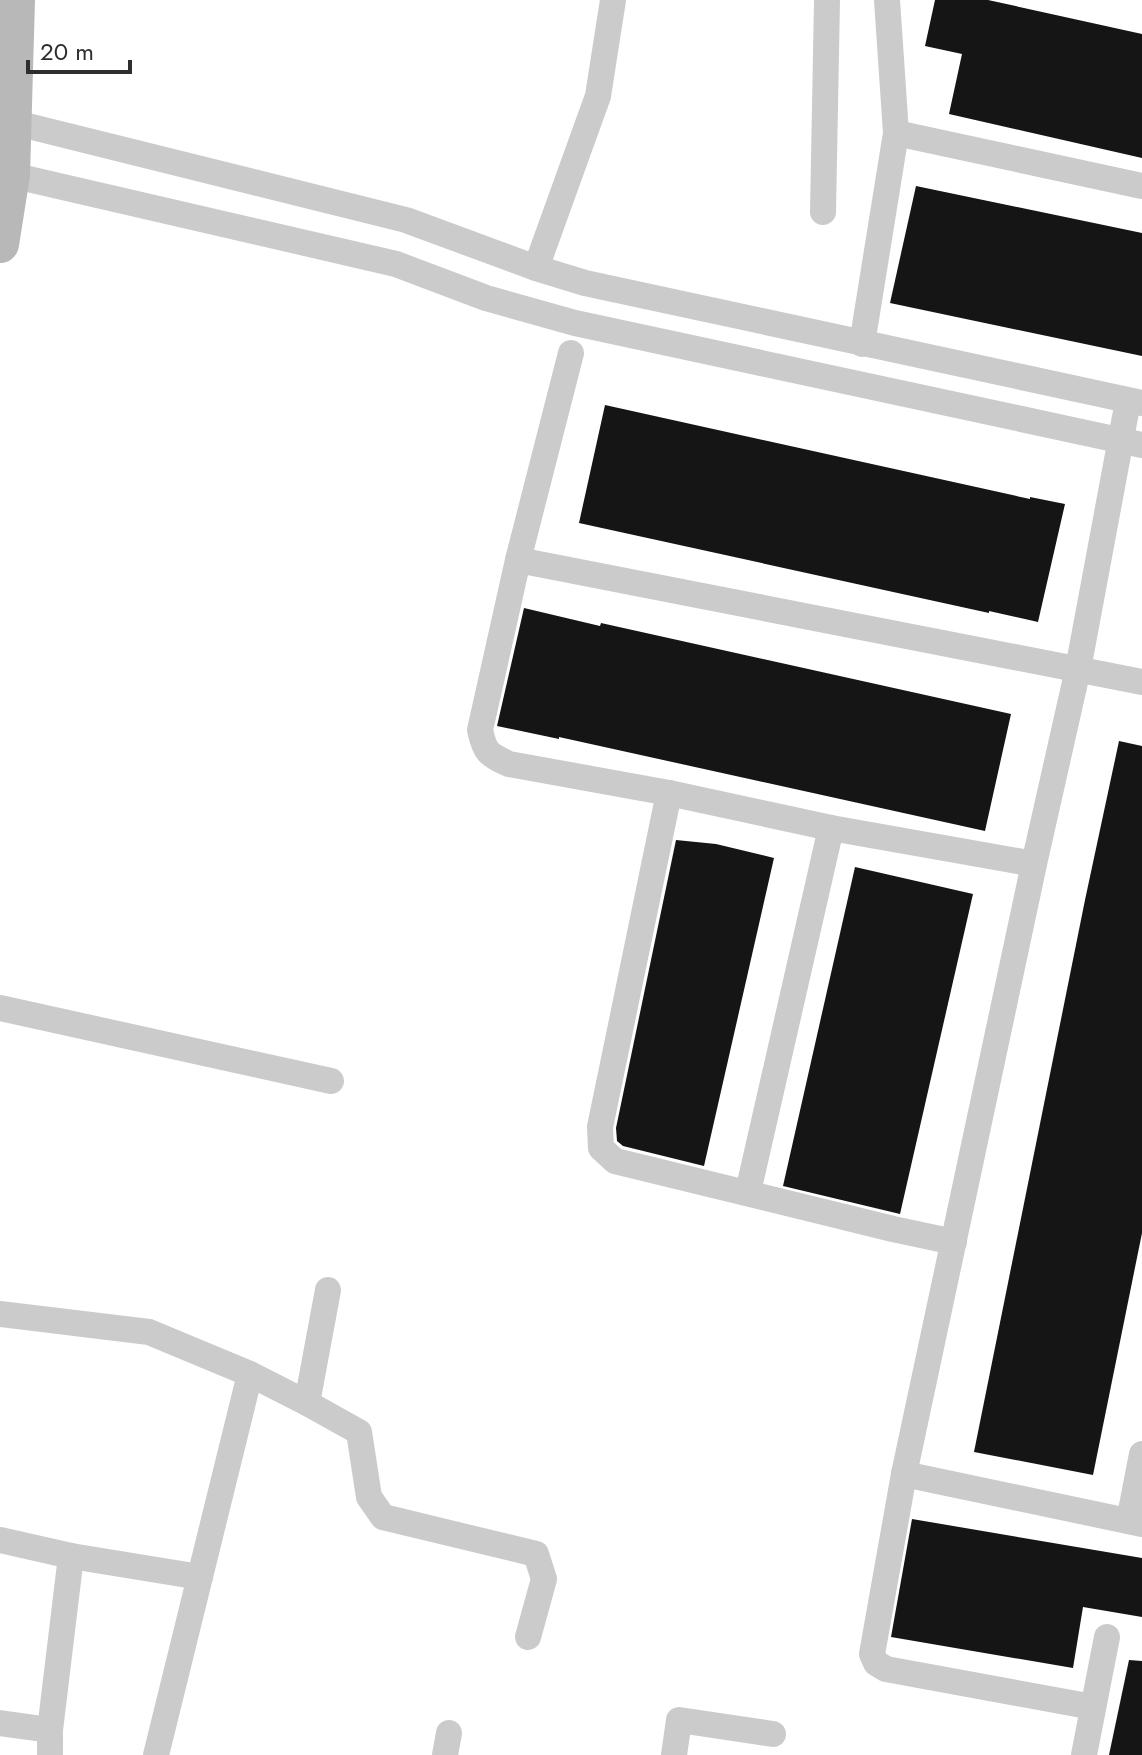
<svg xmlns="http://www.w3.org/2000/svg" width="1142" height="1755" viewBox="0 0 1142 1755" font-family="Jost,sans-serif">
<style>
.building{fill:#151515}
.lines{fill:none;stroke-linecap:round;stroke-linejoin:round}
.street{stroke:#cbcbcb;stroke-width:26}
.secondary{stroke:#b8b8b8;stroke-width:38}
</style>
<rect width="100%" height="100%" fill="#fff"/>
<g class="building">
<path d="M935,0H988L1142,34V158L949,114L962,54L925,46Z"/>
<path d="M916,186L1142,233V356L890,303Z"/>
<path d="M605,405L1030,499V497L1065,504L1038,622L989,611V613L579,523Z"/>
<path d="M524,608L600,626L601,623L1011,714L985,831L559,737V739L497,726Z"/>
<path d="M1119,741L1142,746V1233L1093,1475L974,1452L1085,900Z"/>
<path d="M676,840L716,844L774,858L704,1166L623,1146L617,1141L616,1128Z"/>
<path d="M855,867L973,894L900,1214L783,1186Z"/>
<path d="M912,1519L1142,1558V1617L1083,1607L1073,1668L891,1637Z"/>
<path d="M1129,1660L1142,1661V1755H1109Z"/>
</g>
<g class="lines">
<g class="street">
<path d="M12,122L406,220L536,268L585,283L1142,403"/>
<path d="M896,133L1142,186"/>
<path d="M11,175L396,264L486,298L575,323L1142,445"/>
<path d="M823,212L827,0"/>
<path d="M536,268L598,96L613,0"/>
<path d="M862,344L896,133L887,0"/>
<path d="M571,353L518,560L480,730C485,753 488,754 509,764L669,793L831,828L1034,864"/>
<path d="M518,560L1142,682"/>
<path d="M669,793L600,1127L601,1148L615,1161L893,1229L954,1242"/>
<path d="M0,1008L331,1081"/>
<path d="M748,1192L831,828"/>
<path d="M328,1290L307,1403L359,1432L369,1497L383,1517L536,1554L544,1579L528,1637"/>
<path d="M0,1314L149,1332L250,1374L307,1403"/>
<path d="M904,1474L1142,1524"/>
<path d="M1129,1521L1142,1454"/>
<path d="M0,1540L71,1556L200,1577"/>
<path d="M1093,1707L886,1669L876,1663L872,1654L904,1474L1034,864L1078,669L1128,401"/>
<path d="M0,1723L50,1730V1755"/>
<path d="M50,1730L71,1556"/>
<path d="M156,1755L250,1374"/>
<path d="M445,1755L449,1733"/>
<path d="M674,1755L679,1720L773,1734"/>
<path d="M1084,1755L1107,1637"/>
</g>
<path class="secondary" d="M0,244L11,175L16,0"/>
</g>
<path d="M28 60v12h102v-12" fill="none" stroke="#2e2e2e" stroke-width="4"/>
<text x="40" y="60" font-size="24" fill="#2e2e2e" stroke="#ffffff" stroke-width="6" paint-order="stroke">20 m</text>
</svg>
